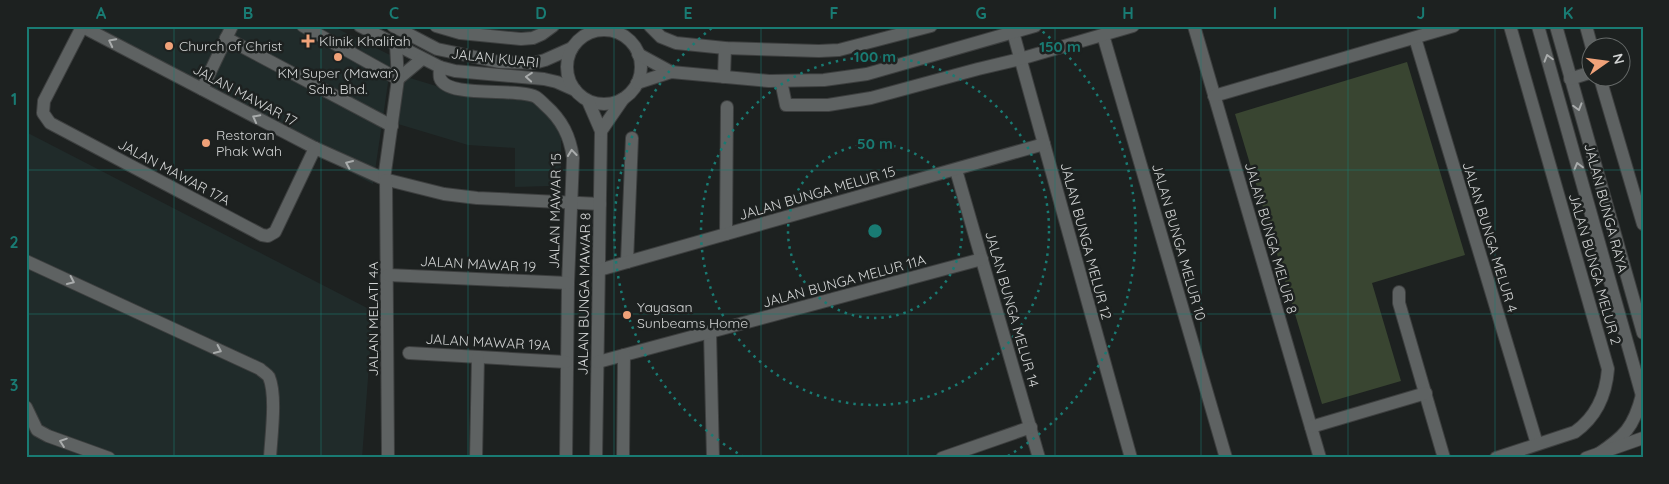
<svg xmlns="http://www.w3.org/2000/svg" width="1669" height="484" viewBox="0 0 1669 484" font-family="Quicksand,sans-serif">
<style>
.built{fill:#202b2a}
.green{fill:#394531}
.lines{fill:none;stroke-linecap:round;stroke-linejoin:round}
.minor-casing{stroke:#3d3f3f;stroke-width:14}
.minor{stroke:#5e6262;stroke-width:12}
.oneway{stroke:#a9acac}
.grid{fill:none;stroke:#197b73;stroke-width:1;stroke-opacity:0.55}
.ring{fill:none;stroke:#197b73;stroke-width:2.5;stroke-dasharray:2.5 5}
.poi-dot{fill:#f0a279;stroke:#1d2120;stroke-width:2}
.labels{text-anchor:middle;stroke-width:5;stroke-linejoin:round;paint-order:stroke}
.poi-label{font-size:14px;fill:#d2d4d4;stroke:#1d2120;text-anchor:start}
.street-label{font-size:14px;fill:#d2d4d4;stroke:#1d2120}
.centre{fill:#197b73;stroke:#1d2120;stroke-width:2.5}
.ring-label{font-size:15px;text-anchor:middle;font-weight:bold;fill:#197b73;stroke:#1d2120;stroke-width:5;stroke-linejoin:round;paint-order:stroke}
.neatline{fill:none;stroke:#197b73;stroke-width:2}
.grid-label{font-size:16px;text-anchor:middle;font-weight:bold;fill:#197b73}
</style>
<rect width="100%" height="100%" fill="#1d2120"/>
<g class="built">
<path d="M69,26H332L392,56L373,184Z"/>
<path d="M465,26H538L533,32L477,29Z"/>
<path d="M410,78L446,89L534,100L561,133V178L549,186L515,187V148L468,145L398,124L402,81Z"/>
<path d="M26,132L373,311L362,458H26Z"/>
</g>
<path class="green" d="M1407,62L1465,255L1372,283L1401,381L1322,404L1235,114Z"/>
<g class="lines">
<g class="minor-casing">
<g id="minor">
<path d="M81,26L315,148L384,179L444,194L477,198L600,204"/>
<path d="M303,26L398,79"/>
<path d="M360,26L440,67L455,71L544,79L557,82L575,90"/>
<path d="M393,26L437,49L499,62L534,63L545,60L572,48"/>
<path d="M436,26L460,33L521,39L533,38L542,34L553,26"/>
<path d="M650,26L661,37L676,43L725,48L819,51L839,50L931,26"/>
<path d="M1194,26L1320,458"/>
<path d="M1538,26L1643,399"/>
<path d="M1556,26L1643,333"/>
<path d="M1586,26L1592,48"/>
<path d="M82,27L44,101L43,113L50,123L262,235L268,236L275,232L315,148"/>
<circle cx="604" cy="67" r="37"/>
<path d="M1013,32L1131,458"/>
<path d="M1103,35L1226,458"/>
<path d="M226,38L392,126"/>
<path d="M1415,38L1537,444"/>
<path d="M638,54L671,72"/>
<path d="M440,67C440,70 439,75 440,78C447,99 518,87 536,97C539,99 542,102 545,105C562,120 570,136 573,158L568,283L566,458"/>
<path d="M724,77L725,48"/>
<path d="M1600,78L1643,224"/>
<path d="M398,79L422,59"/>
<path d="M1570,79L1592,72"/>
<path d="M781,81L786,105H828L871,98L978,69L1020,59L1133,26"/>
<path d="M637,83L671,72L769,81L824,80L867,74L1035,26"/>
<path d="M202,89L232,26"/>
<path d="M1214,96L1454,26"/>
<path d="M588,101L601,131L596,458"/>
<path d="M601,131L623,99"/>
<path d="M956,170L1039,458"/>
<path d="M384,179L398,79L396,45"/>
<path d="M386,180L388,458"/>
<path d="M726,234L727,107"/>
<path d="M26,261L260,369C263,372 267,374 269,377C277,396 271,437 270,458"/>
<path d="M627,262L632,138"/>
<path d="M599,270L1044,144"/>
<path d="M388,275L568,283"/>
<path d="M1399,292V303L1444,458"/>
<path d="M710,332L713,458"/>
<path d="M409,353L566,362"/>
<path d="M598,362L982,259"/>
<path d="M26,407L37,430L48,436L109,458"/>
<path d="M1311,427L1426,393"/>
<path d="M1598,454C1624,437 1634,427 1642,395"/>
<path d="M476,458L478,357"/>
<path d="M623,458L624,355"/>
<path d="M942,458L1031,427"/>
<path d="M1496,458L1575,432C1596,417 1606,395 1608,369L1510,26"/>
<path d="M1586,458L1643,438"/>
</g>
</g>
<use href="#minor" class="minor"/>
</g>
<defs><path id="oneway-chevron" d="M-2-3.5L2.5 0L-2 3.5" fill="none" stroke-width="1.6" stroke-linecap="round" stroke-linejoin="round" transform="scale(1.25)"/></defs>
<g class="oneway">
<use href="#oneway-chevron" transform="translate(112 42) rotate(-153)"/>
<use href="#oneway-chevron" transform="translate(1548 58) rotate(-106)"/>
<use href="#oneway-chevron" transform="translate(529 77) rotate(-175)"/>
<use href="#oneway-chevron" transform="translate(1578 107) rotate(74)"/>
<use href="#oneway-chevron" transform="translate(256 118) rotate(-152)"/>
<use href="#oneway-chevron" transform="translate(572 153) rotate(-96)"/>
<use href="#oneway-chevron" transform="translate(349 164) rotate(-156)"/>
<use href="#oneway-chevron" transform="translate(1578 166) rotate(-105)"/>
<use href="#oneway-chevron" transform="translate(71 281) rotate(25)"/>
<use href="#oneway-chevron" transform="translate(218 350) rotate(25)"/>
<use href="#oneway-chevron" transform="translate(63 442) rotate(-161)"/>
</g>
<path class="grid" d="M174,26V458M321,26V458M468,26V458M614,26V458M761,26V458M908,26V458M1055,26V458M1201,26V458M1348,26V458M1495,26V458M26,170H1643M26,314H1643"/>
<g class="ring">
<circle cx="875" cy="231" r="87"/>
<circle cx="875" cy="231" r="174"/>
<path d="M744 457A261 261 0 0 1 713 27M1037 27A261 261 0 0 1 1006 457"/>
</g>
<g class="poi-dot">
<path d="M305.5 33.5h5v5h5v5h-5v5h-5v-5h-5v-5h5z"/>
<circle cx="169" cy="46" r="5"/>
<circle cx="338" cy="57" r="5"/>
<circle cx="206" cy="143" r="5"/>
<circle cx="627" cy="315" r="5"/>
</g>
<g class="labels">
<g class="poi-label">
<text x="319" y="46">Klinik Khalifah</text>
<text x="179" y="51">Church of Christ</text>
<text x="338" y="78" text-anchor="middle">KM Super (Mawar)<tspan x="338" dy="16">Sdn. Bhd.</tspan></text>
<text x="216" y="140">Restoran<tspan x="216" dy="16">Phak Wah</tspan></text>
<text x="637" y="312">Yayasan<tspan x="637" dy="16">Sunbeams Home</tspan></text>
</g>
<g class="street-label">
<text transform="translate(495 58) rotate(6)" y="5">JALAN KUARI</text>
<text transform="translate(245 95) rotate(28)" y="5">JALAN MAWAR 17</text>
<text transform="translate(174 172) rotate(28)" y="5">JALAN MAWAR 17A</text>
<text transform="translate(817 193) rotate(-16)" y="5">JALAN BUNGA MELUR 15</text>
<text transform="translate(1606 208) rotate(75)" y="5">JALAN BUNGA RAYA</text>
<text transform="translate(555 211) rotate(-89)" y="5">JALAN MAWAR 15</text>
<text transform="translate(1490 237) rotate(73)" y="5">JALAN BUNGA MELUR 4</text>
<text transform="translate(1271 238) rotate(74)" y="5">JALAN BUNGA MELUR 8</text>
<text transform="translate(1086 241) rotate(75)" y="5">JALAN BUNGA MELUR 12</text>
<text transform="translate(1179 242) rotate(74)" y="5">JALAN BUNGA MELUR 10</text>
<text transform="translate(478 264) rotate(3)" y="5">JALAN MAWAR 19</text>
<text transform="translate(1595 269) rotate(74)" y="5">JALAN BUNGA MELUR 2</text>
<text transform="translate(844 281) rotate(-15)" y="5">JALAN BUNGA MELUR 11A</text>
<text transform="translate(584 294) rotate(-89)" y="5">JALAN BUNGA MAWAR 8</text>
<text transform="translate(1012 309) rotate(74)" y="5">JALAN BUNGA MELUR 14</text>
<text transform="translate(373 319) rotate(-90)" y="5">JALAN MELATI 4A</text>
<text transform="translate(488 342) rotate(3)" y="5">JALAN MAWAR 19A</text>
</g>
</g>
<circle cx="875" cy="231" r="8" class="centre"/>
<g class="ring-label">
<text x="1060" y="52">150 m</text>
<text x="875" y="62">100 m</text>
<text x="875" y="149">50 m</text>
</g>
<rect width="1669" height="484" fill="none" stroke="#1d2120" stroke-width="55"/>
<g transform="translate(1606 62) rotate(76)"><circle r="24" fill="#1d2120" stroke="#656968"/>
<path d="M0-4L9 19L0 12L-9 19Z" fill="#f0a279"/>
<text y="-8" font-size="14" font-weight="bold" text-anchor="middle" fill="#d2d4d4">N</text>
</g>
<rect x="28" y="28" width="1614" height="428" class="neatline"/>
<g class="grid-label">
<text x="101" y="19">A</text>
<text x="248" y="19">B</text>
<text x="394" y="19">C</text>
<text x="541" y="19">D</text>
<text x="688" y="19">E</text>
<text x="834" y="19">F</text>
<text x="981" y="19">G</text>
<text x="1128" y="19">H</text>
<text x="1275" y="19">I</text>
<text x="1421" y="19">J</text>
<text x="1568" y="19">K</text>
<text x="14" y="105">1</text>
<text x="14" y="248">2</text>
<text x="14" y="391">3</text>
</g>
</svg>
